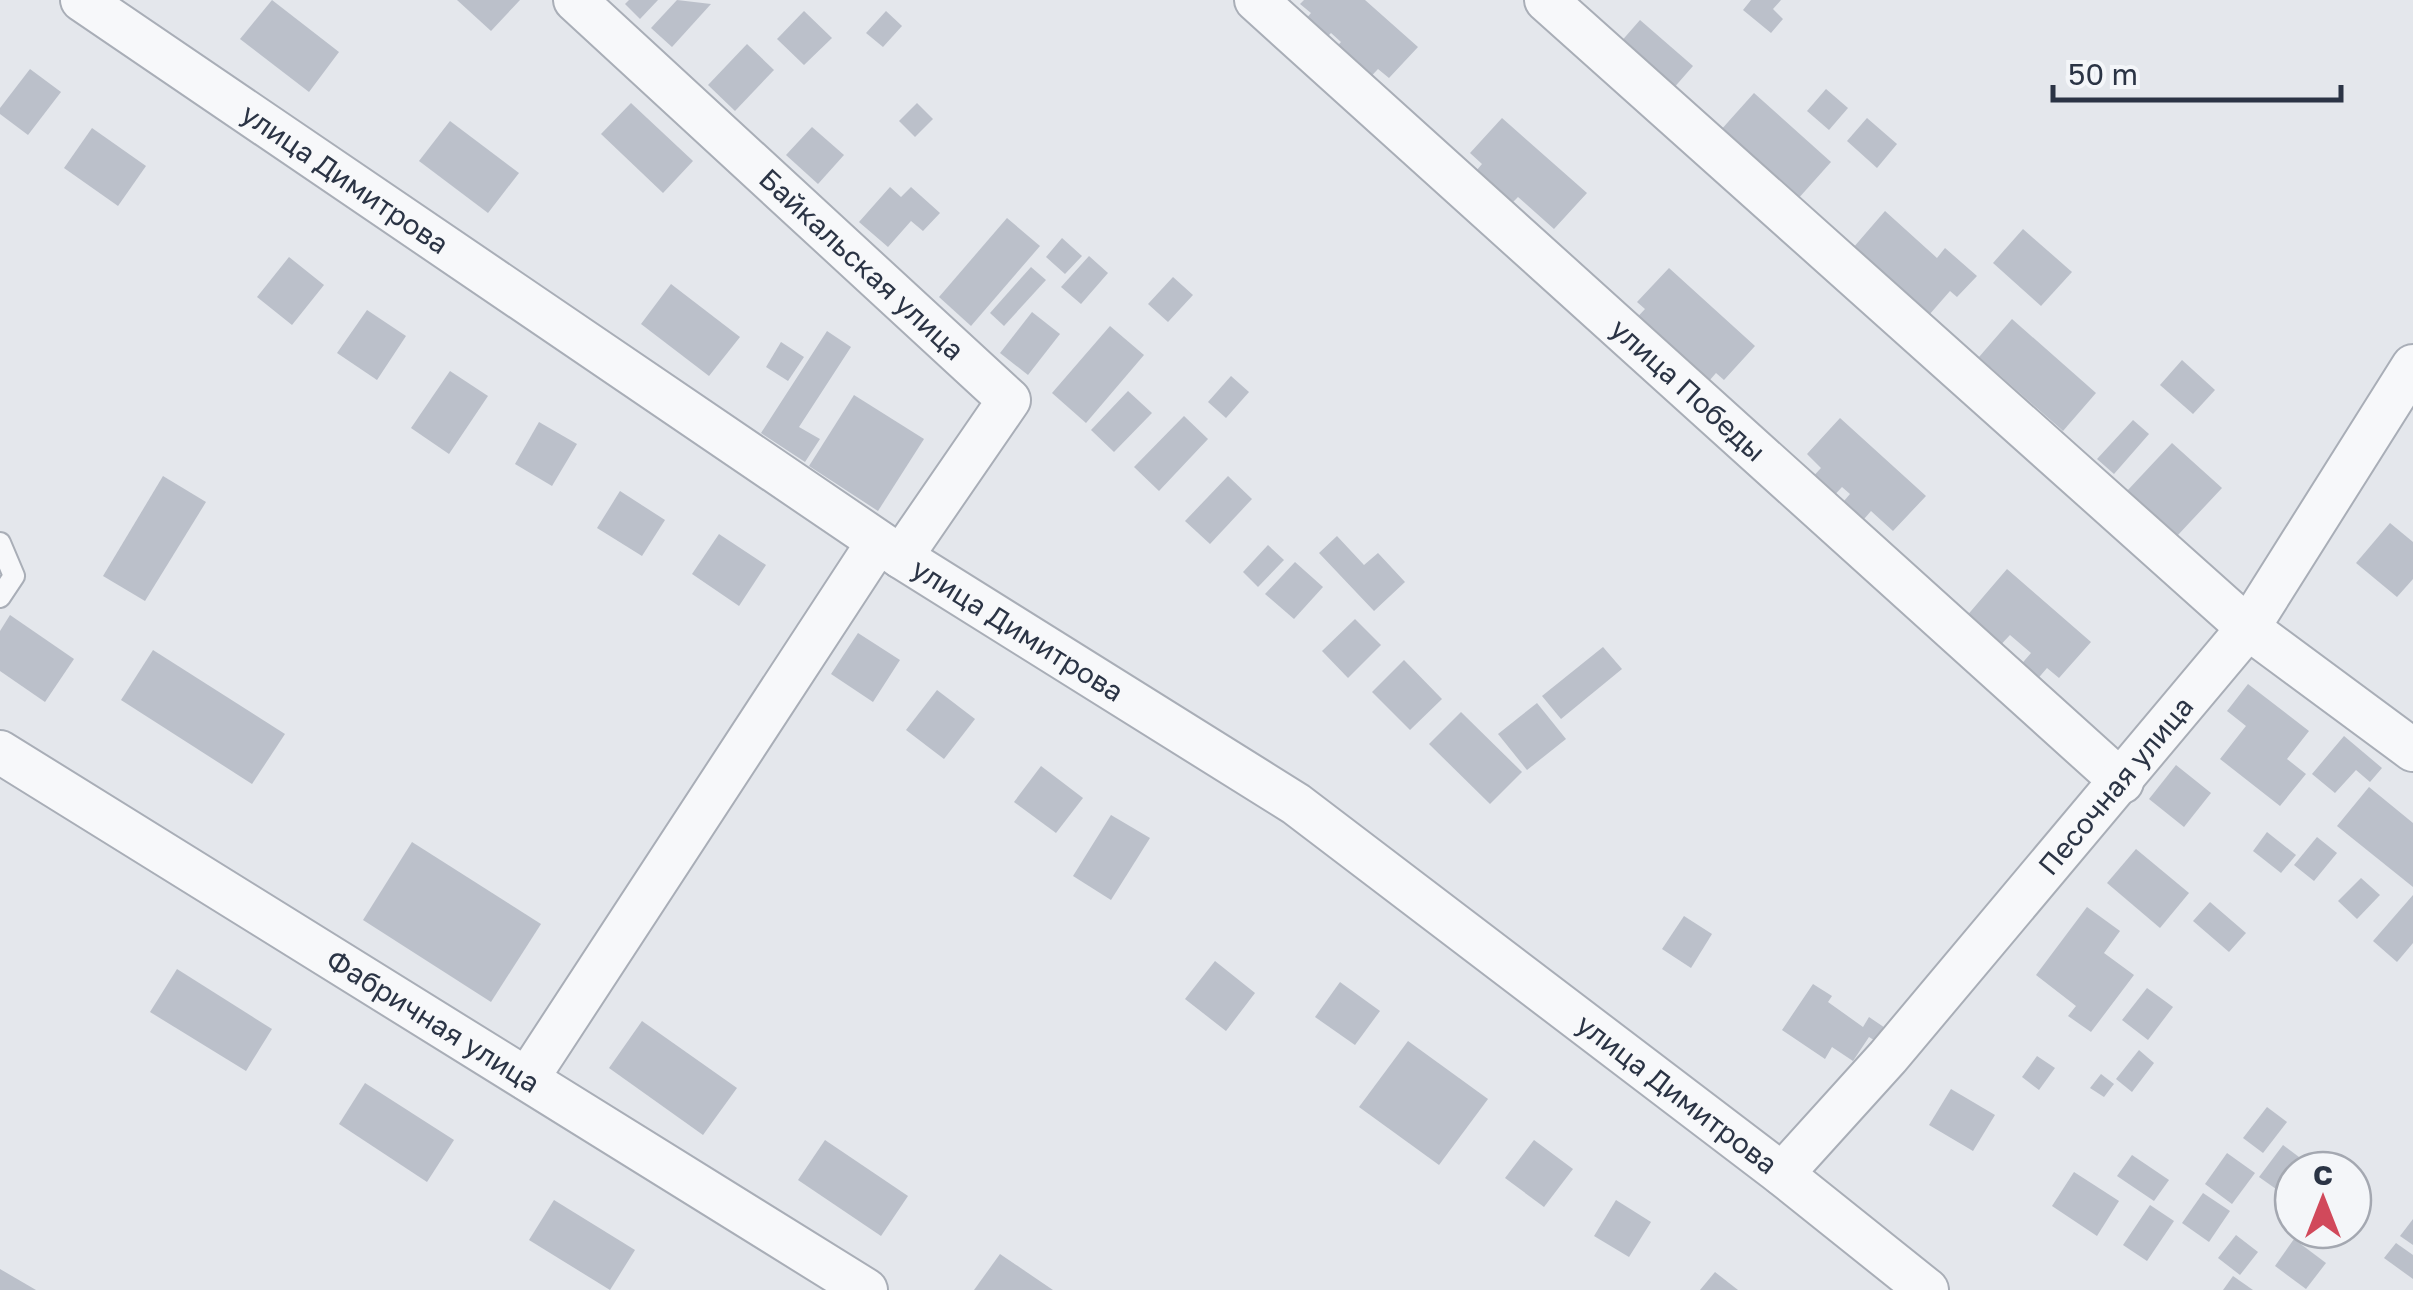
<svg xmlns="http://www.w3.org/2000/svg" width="2413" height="1290" viewBox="0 0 2413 1290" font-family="'Golos Text',sans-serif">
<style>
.building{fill:#bbc0ca}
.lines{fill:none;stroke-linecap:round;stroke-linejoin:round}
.lane-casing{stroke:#a9aeb7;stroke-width:24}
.street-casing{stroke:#a9aeb7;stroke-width:46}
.lane{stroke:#f7f8fa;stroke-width:20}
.street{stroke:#f7f8fa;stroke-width:42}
.labels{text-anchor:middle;stroke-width:10;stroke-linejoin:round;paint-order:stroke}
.street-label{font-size:28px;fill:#2b3445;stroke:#f4f6f9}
</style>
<rect width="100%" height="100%" fill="#e4e7ec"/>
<g class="building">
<path d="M272,0L339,52L309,92L240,39Z"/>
<path d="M457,0H520L491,31Z"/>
<path d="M629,0H658L640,19L625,4Z"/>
<path d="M677,0L711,4L672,47L651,28Z"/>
<path d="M1304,0H1365L1418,47L1389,78L1378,69L1362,86L1328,56L1341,42L1331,33L1320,44L1300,26L1311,13L1300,4Z"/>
<path d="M1751,0H1781L1773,9L1783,19L1771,33L1743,10Z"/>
<path d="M804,11L832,38L804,65L777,39Z"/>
<path d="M886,11L902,26L883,47L866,33Z"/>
<path d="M1640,20L1693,66L1672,90L1619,44Z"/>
<path d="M747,44L774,70L735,111L708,85Z"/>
<path d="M30,69L61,92L28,135L0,114V108Z"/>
<path d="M1826,89L1848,108L1829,130L1807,111Z"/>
<path d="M1754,93L1831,162L1797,200L1720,131Z"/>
<path d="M631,103L693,161L663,193L601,134Z"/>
<path d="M917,103L933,119L915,137L899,121Z"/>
<path d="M1502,118L1587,193L1554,229L1518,197L1511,204L1471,177L1482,164L1470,153Z"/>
<path d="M1867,118L1897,144L1877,168L1847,141Z"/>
<path d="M450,121L519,173L488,213L419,161Z"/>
<path d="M812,127L844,155L818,184L786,155Z"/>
<path d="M92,128L146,166L118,206L64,168Z"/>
<path d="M890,187L901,197L911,187L940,213L923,231L911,221L888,247L859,222Z"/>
<path d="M1885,211L1937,258L1945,248L1977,276L1957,297L1950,291L1929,315L1853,248Z"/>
<path d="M1007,218L1040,246L971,326L939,297Z"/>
<path d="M2023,229L2072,272L2041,306L1993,263Z"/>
<path d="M1062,238L1082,256L1065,274L1046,257Z"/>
<path d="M1089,256L1108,273L1081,304L1061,287Z"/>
<path d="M289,257L324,285L292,325L257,297Z"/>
<path d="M1031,267L1046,280L1004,326L990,313Z"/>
<path d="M1669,268L1755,346L1724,380L1716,373L1702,389L1631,324L1645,309L1637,302Z"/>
<path d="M1173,277L1193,295L1168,322L1148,304Z"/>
<path d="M671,284L740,337L709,376L641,324Z"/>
<path d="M367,310L406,336L377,380L337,353Z"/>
<path d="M1032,312L1060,334L1028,375L1000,353Z"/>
<path d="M2012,319L2096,393L2063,431L1979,357Z"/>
<path d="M1110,326L1144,355L1086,423L1052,393Z"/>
<path d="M827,331L851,347L799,427L820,439L805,462L761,433Z"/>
<path d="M781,342L804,357L788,381L766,367Z"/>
<path d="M2182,360L2215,390L2193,414L2160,385Z"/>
<path d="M450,371L488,396L449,454L411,428Z"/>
<path d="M1231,376L1249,392L1226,418L1208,402Z"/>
<path d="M1128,391L1152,413L1114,452L1091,430Z"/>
<path d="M854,395L924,439L878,511L809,466Z"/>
<path d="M1184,416L1208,439L1159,491L1134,467Z"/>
<path d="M1840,418L1926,496L1893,531L1871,511L1858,526L1838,508L1850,494L1842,487L1829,501L1808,482L1821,468L1807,454Z"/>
<path d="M2133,420L2149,434L2114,474L2097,459Z"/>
<path d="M539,422L577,444L552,486L515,464Z"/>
<path d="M2172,443L2222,488L2177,536L2127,491Z"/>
<path d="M163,476L206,502L145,601L103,576Z"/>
<path d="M1228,476L1252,499L1210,544L1185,521Z"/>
<path d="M620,491L665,520L642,556L597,528Z"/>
<path d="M2390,523L2413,542V579L2397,597L2356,563Z"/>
<path d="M719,534L766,565L739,606L692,574Z"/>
<path d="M1337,536L1364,565L1378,553L1405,582L1374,611L1319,553Z"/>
<path d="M1268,545L1284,560L1258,587L1243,572Z"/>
<path d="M1295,562L1323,587L1294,619L1265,594Z"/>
<path d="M2007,569L2091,642L2059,678L2047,668L2035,682L2018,668L2031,653L2010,635L1993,653L1965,618Z"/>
<path d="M10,615L74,659L45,702L0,671V631Z"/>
<path d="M1355,619L1381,645L1348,678L1322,651Z"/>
<path d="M858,633L900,660L873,702L831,674Z"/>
<path d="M1603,647L1622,669L1561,719L1542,696Z"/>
<path d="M153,650L285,734L252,784L121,700Z"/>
<path d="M1404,660L1442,699L1410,730L1372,692Z"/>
<path d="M2248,684L2309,731L2287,759L2306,774L2280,806L2220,759L2246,726L2227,711Z"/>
<path d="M937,690L975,719L944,759L906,730Z"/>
<path d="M1537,703L1566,739L1527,770L1498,734Z"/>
<path d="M1461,712L1522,772L1490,804L1429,744Z"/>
<path d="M2344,736L2382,768L2370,782L2356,770L2335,793L2312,774Z"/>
<path d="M2176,765L2211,793L2184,827L2149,799Z"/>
<path d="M1041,766L1083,798L1056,833L1014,802Z"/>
<path d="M2369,787L2413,823V887L2337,826Z"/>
<path d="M1111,815L1150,838L1111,900L1073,876Z"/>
<path d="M2267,832L2296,855L2281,873L2253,851Z"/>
<path d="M2317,837L2337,853L2314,881L2294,865Z"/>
<path d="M412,842L541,924L491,1002L363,920Z"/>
<path d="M2136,849L2189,893L2160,928L2107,883Z"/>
<path d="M2361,878L2380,895L2357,919L2338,901Z"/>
<path d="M2413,895V943L2397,962L2373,941Z"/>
<path d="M2210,902L2246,933L2229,952L2193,921Z"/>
<path d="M2087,907L2120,931L2104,953L2134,975L2091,1032L2068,1016L2076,1006L2036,975Z"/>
<path d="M1684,916L1712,934L1691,968L1662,949Z"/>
<path d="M1215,961L1255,993L1226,1031L1185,999Z"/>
<path d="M177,969L272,1029L246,1071L150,1012Z"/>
<path d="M1340,982L1380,1011L1355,1045L1315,1017Z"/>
<path d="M1813,984L1832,996L1828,1002L1863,1027L1869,1017L1897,1036L1888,1049L1869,1037L1853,1061L1832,1047L1825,1059L1782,1030Z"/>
<path d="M2147,988L2173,1007L2148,1040L2122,1020Z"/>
<path d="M642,1021L737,1088L703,1135L609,1068Z"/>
<path d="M1408,1041L1488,1099L1439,1165L1359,1107Z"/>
<path d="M2139,1050L2154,1063L2132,1092L2116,1079Z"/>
<path d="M2037,1056L2055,1068L2039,1090L2022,1077Z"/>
<path d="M2101,1074L2114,1084L2104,1097L2090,1088Z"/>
<path d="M365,1083L454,1140L427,1182L339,1124Z"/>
<path d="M1951,1089L1995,1115L1973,1151L1929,1125Z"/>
<path d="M2267,1107L2287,1122L2263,1153L2243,1138Z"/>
<path d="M825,1140L908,1196L881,1236L798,1180Z"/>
<path d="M1534,1140L1573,1169L1544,1207L1505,1178Z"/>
<path d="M2283,1145L2299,1157L2276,1189L2259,1177Z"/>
<path d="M2227,1153L2255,1173L2232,1204L2205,1184Z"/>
<path d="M2132,1155L2169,1180L2154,1201L2117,1176Z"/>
<path d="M2074,1172L2119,1201L2097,1236L2052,1206Z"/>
<path d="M2203,1193L2230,1211L2209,1242L2182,1223Z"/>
<path d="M554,1200L635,1250L610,1290L529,1240Z"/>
<path d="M1616,1200L1651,1222L1629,1257L1594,1236Z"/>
<path d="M2150,1205L2174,1221L2147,1261L2123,1245Z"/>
<path d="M2413,1219V1245L2400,1236Z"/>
<path d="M2236,1235L2258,1252L2240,1275L2218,1258Z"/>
<path d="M2294,1239L2326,1263L2306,1289L2275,1266Z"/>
<path d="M2396,1243L2413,1255V1279L2384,1258Z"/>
<path d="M1000,1254L1053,1290H974Z"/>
<path d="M0,1269L36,1290H0Z"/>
<path d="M1715,1272L1738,1290H1700Z"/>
<path d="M2233,1276L2253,1290H2223Z"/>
</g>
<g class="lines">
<g class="lane-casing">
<path id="lane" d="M0,543L14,576L0,597"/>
</g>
<g class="street-casing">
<g id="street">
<path id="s1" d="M82,0L901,557L1296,804L1782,1174L1927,1290"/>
<path id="s2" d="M575,0L1009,400L901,557"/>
<path id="s3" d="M1256,0L2122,782"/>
<path d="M1546,0L2248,628L2413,750"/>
<path id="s4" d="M0,752L866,1290"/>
<path d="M527,1079L878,542"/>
<path id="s5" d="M1782,1174L1888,1057L2248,628L2413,366"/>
</g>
</g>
<use href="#lane" class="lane"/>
<use href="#street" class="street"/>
</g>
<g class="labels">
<g class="street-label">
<text dy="10" stroke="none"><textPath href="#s1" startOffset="318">улица Димитрова</textPath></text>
<text dy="10" stroke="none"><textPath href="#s2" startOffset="390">Байкальская улица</textPath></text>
<text dy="10" stroke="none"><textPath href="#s3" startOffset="582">улица Победы</textPath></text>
<text dy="10" stroke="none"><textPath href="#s1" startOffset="1128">улица Димитрова</textPath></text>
<text dy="10" stroke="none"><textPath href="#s5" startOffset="512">Песочная улица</textPath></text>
<text dy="10" stroke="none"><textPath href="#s4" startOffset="510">Фабричная улица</textPath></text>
<text dy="10" stroke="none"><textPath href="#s1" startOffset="1935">улица Димитрова</textPath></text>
</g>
</g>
<g transform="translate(2323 1200)"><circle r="48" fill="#f4f6f9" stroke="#a4a8b1" stroke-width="2.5"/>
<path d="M0-8L18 38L0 25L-18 38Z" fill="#d1495b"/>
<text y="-15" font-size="28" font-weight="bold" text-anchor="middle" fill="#2b3445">С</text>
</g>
<path d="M2053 85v15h288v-15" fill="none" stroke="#2b3445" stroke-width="5"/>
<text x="2068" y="85" font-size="30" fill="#2b3445" stroke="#f4f6f9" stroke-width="8" paint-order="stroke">50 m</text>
</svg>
